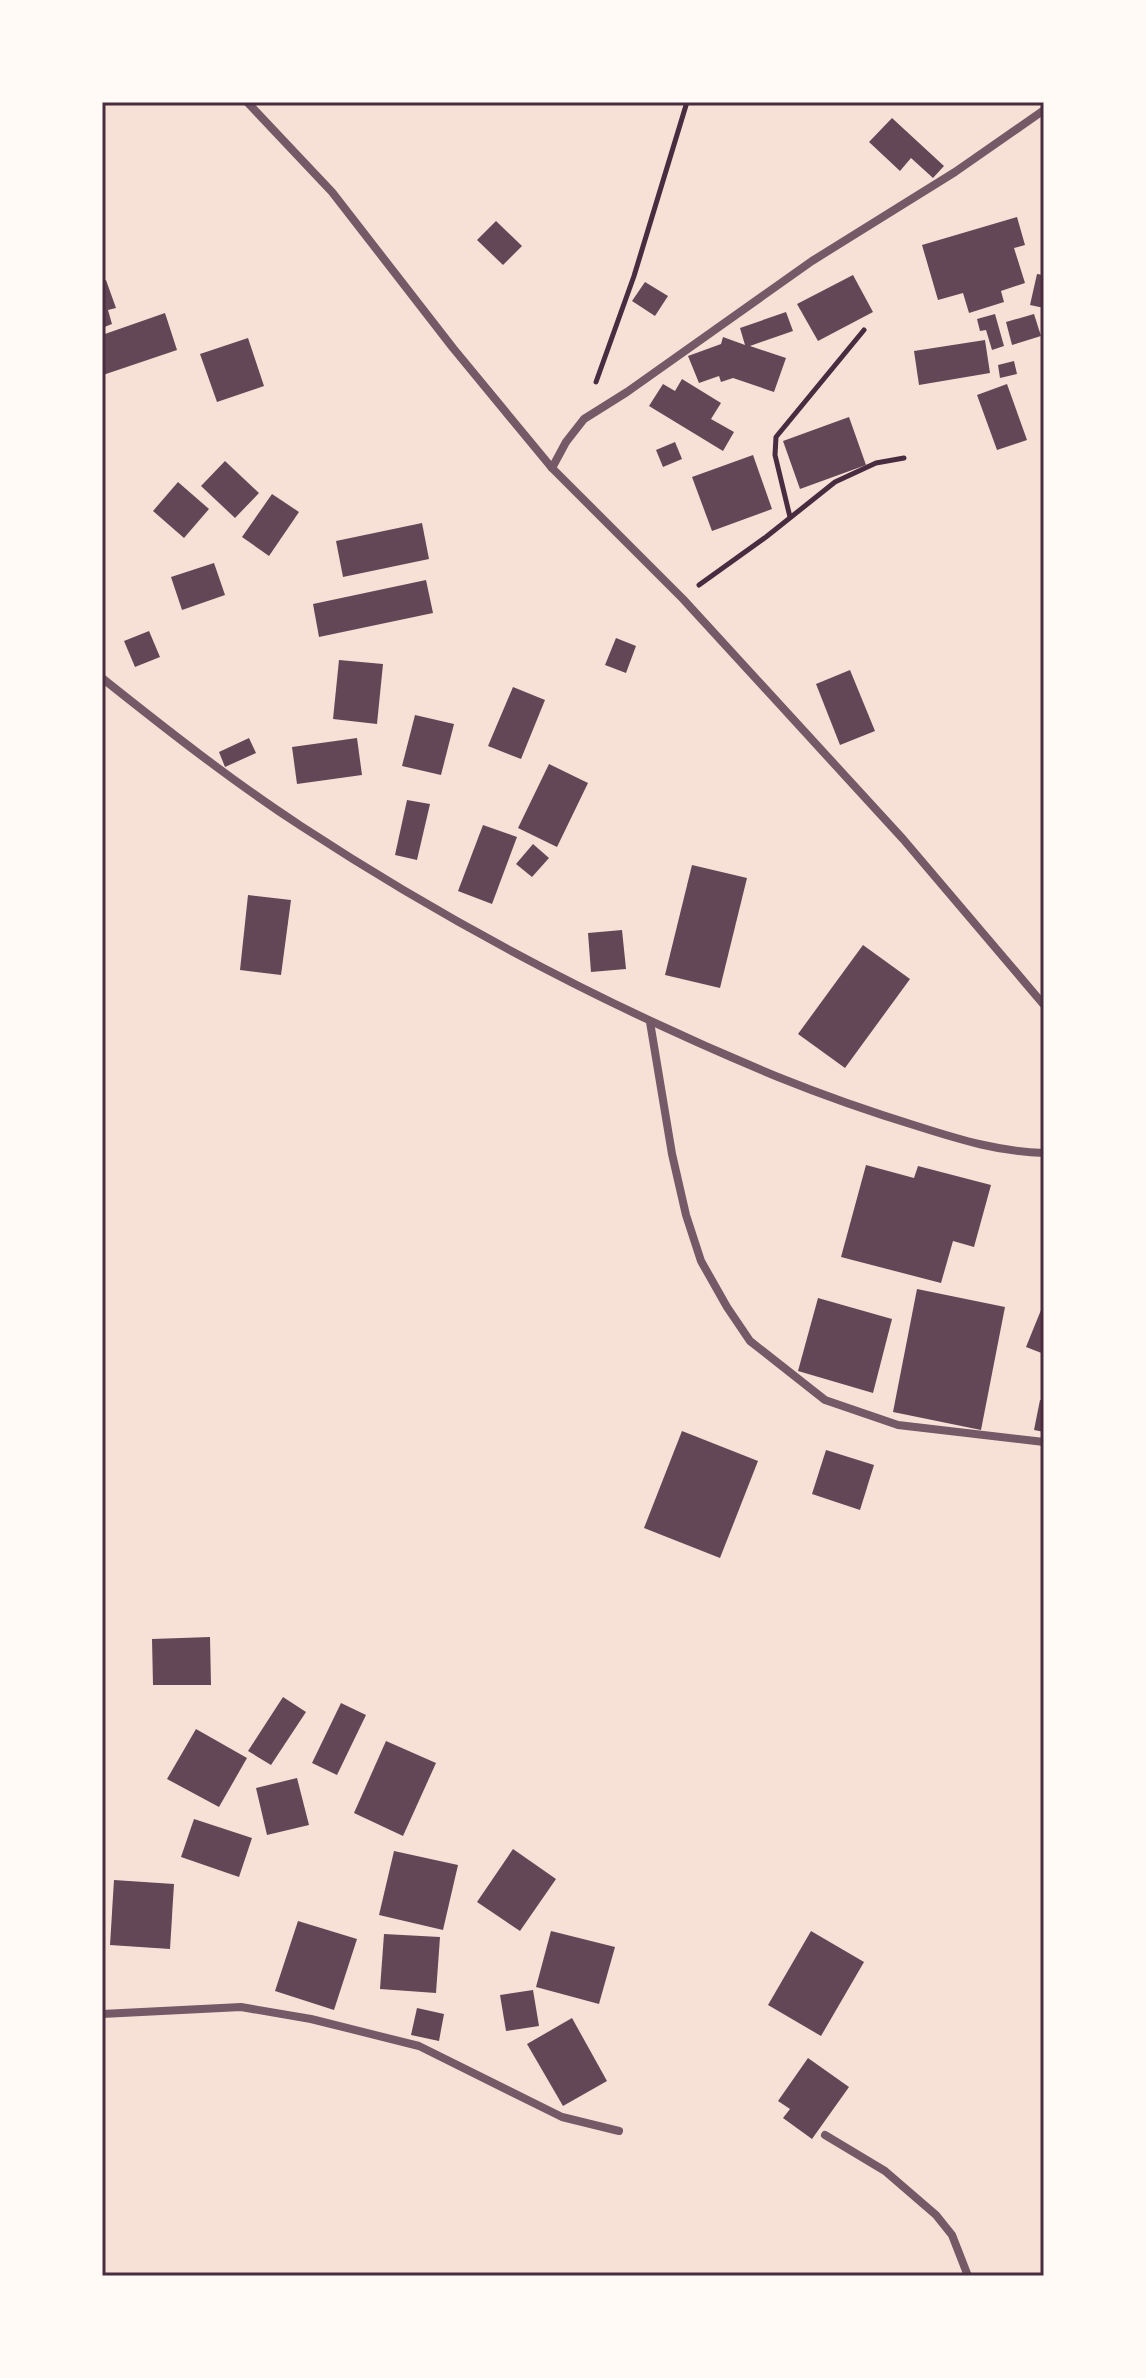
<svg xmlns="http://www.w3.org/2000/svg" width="1146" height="2378" viewBox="0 0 1146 2378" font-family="'Varela Round',sans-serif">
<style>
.building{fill:#644757}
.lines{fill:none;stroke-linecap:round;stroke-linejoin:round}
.path{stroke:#4a2c40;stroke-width:5}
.minor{stroke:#755966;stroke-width:8}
.neatline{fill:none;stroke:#4a2c40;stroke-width:3}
</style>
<rect width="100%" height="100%" fill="#f7e1d7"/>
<g class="building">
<path d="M892,118L944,166L933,178L911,158L900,171L869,142Z"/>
<path d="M1017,217L1025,245L1014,248L1025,283L1001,291L1004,302L969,313L963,293L938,300L922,245Z"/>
<path d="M496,221L522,246L503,265L477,240Z"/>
<path d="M1037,274L1044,275V308L1030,305Z"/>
<path d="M853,275L873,312L818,341L797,304Z"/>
<path d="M106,280L116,308L108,310L112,324L102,328V281Z"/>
<path d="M645,282L668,296L655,316L632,301Z"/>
<path d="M786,312L793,331L750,346L786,358L774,392L733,378L721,382L719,376L699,383L688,356L721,344L723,337L745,345L740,328Z"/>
<path d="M165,313L177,350L103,375L102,335Z"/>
<path d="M995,314L1004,346L992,350L986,330L980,331L977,319Z"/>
<path d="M1034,314L1041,336L1012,345L1006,322Z"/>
<path d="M248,338L264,386L217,402L200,354Z"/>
<path d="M985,340L990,373L919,385L914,351Z"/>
<path d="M1014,361L1017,374L1000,378L998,365Z"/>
<path d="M682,379L721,403L711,419L734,432L723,451L649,406L663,384L675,391Z"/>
<path d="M1007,384L1027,440L997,450L977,395Z"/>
<path d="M849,417L866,465L800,489L783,441Z"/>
<path d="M675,442L682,459L663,467L656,450Z"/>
<path d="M753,455L772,509L712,531L692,477Z"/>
<path d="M225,461L259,493L235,518L201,486Z"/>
<path d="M178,482L209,509L184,538L153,511Z"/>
<path d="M272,494L299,512L269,556L242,537Z"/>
<path d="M422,523L429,559L343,577L336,541Z"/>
<path d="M214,563L225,595L182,610L171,577Z"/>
<path d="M426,580L433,613L319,637L313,604Z"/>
<path d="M149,631L160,657L135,667L124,641Z"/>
<path d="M616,638L636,646L626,673L605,665Z"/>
<path d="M339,660L383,664L377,724L333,719Z"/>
<path d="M850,670L875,731L840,745L816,684Z"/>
<path d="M513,687L545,700L521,759L488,746Z"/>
<path d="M415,715L454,724L441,775L402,766Z"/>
<path d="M249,738L256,753L225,767L219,752Z"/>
<path d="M357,738L362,775L297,784L292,747Z"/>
<path d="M549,764L588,783L557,847L518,828Z"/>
<path d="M407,800L430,804L417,860L395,855Z"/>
<path d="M483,825L517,837L492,904L458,891Z"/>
<path d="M533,844L549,858L532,877L516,864Z"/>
<path d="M692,865L747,878L720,988L665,975Z"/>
<path d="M248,895L291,900L281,975L240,970Z"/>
<path d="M622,930L626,969L591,972L588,933Z"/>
<path d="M863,945L910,979L845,1068L798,1034Z"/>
<path d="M866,1165L914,1178L918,1166L991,1185L974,1247L953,1241L941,1283L841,1257Z"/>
<path d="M917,1289L1005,1307L981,1430L893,1412Z"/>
<path d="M818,1298L892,1319L873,1393L798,1371Z"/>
<path d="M1041,1310L1044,1312V1354L1026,1347Z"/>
<path d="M1040,1400H1044V1432L1034,1430Z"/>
<path d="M682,1431L758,1461L720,1558L644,1528Z"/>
<path d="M826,1450L874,1465L860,1510L812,1494Z"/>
<path d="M210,1637L211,1685H153L152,1639Z"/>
<path d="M283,1697L306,1712L271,1765L248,1751Z"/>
<path d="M341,1703L366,1715L337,1775L312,1763Z"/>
<path d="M196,1729L247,1758L219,1807L167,1779Z"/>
<path d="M386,1741L436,1763L403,1836L354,1813Z"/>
<path d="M297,1778L309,1825L267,1835L256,1788Z"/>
<path d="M194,1819L252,1838L239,1877L181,1857Z"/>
<path d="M513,1849L556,1879L520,1931L477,1902Z"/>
<path d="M394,1851L458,1865L443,1930L379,1915Z"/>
<path d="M114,1880L174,1884L170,1949L110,1945Z"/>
<path d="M298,1921L357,1939L334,2010L275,1991Z"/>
<path d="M551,1931L615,1947L599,2004L536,1987Z"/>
<path d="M811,1931L864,1962L821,2036L768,2005Z"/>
<path d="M384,1934L440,1937L436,1993L380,1989Z"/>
<path d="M533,1990L539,2026L506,2031L500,1995Z"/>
<path d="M417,2008L444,2014L439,2041L411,2035Z"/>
<path d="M572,2018L607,2081L563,2106L527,2044Z"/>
<path d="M808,2058L849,2087L812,2139L783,2118L790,2109L778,2101Z"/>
</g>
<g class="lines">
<g class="path">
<path d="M596,382L634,276L687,102"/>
<path d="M790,517L775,455L776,437L864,330"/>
<path d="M699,585L766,537L835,482L876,463L904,458"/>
</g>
<g class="minor">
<path d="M247,102L332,192L453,348L552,468L683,599L903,839L1044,1005"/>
<path d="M552,468L566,442L584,419L627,392L812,261L955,172L1044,110"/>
<path d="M102,678C166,729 232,781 301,826C452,925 611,1008 778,1077C825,1096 871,1112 920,1127C961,1140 1001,1152 1044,1153"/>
<path d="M650,1022L672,1154L686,1215L701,1261L727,1307L750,1341L825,1400L898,1425L1044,1442"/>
<path d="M102,2014L241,2007L311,2019L419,2046L562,2117L619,2131"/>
<path d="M825,2135L885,2171L936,2215L952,2235L968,2276"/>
</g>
</g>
<rect width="1146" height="2378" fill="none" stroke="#fffaf5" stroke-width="208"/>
<rect x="104" y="104" width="938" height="2170" class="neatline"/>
</svg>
